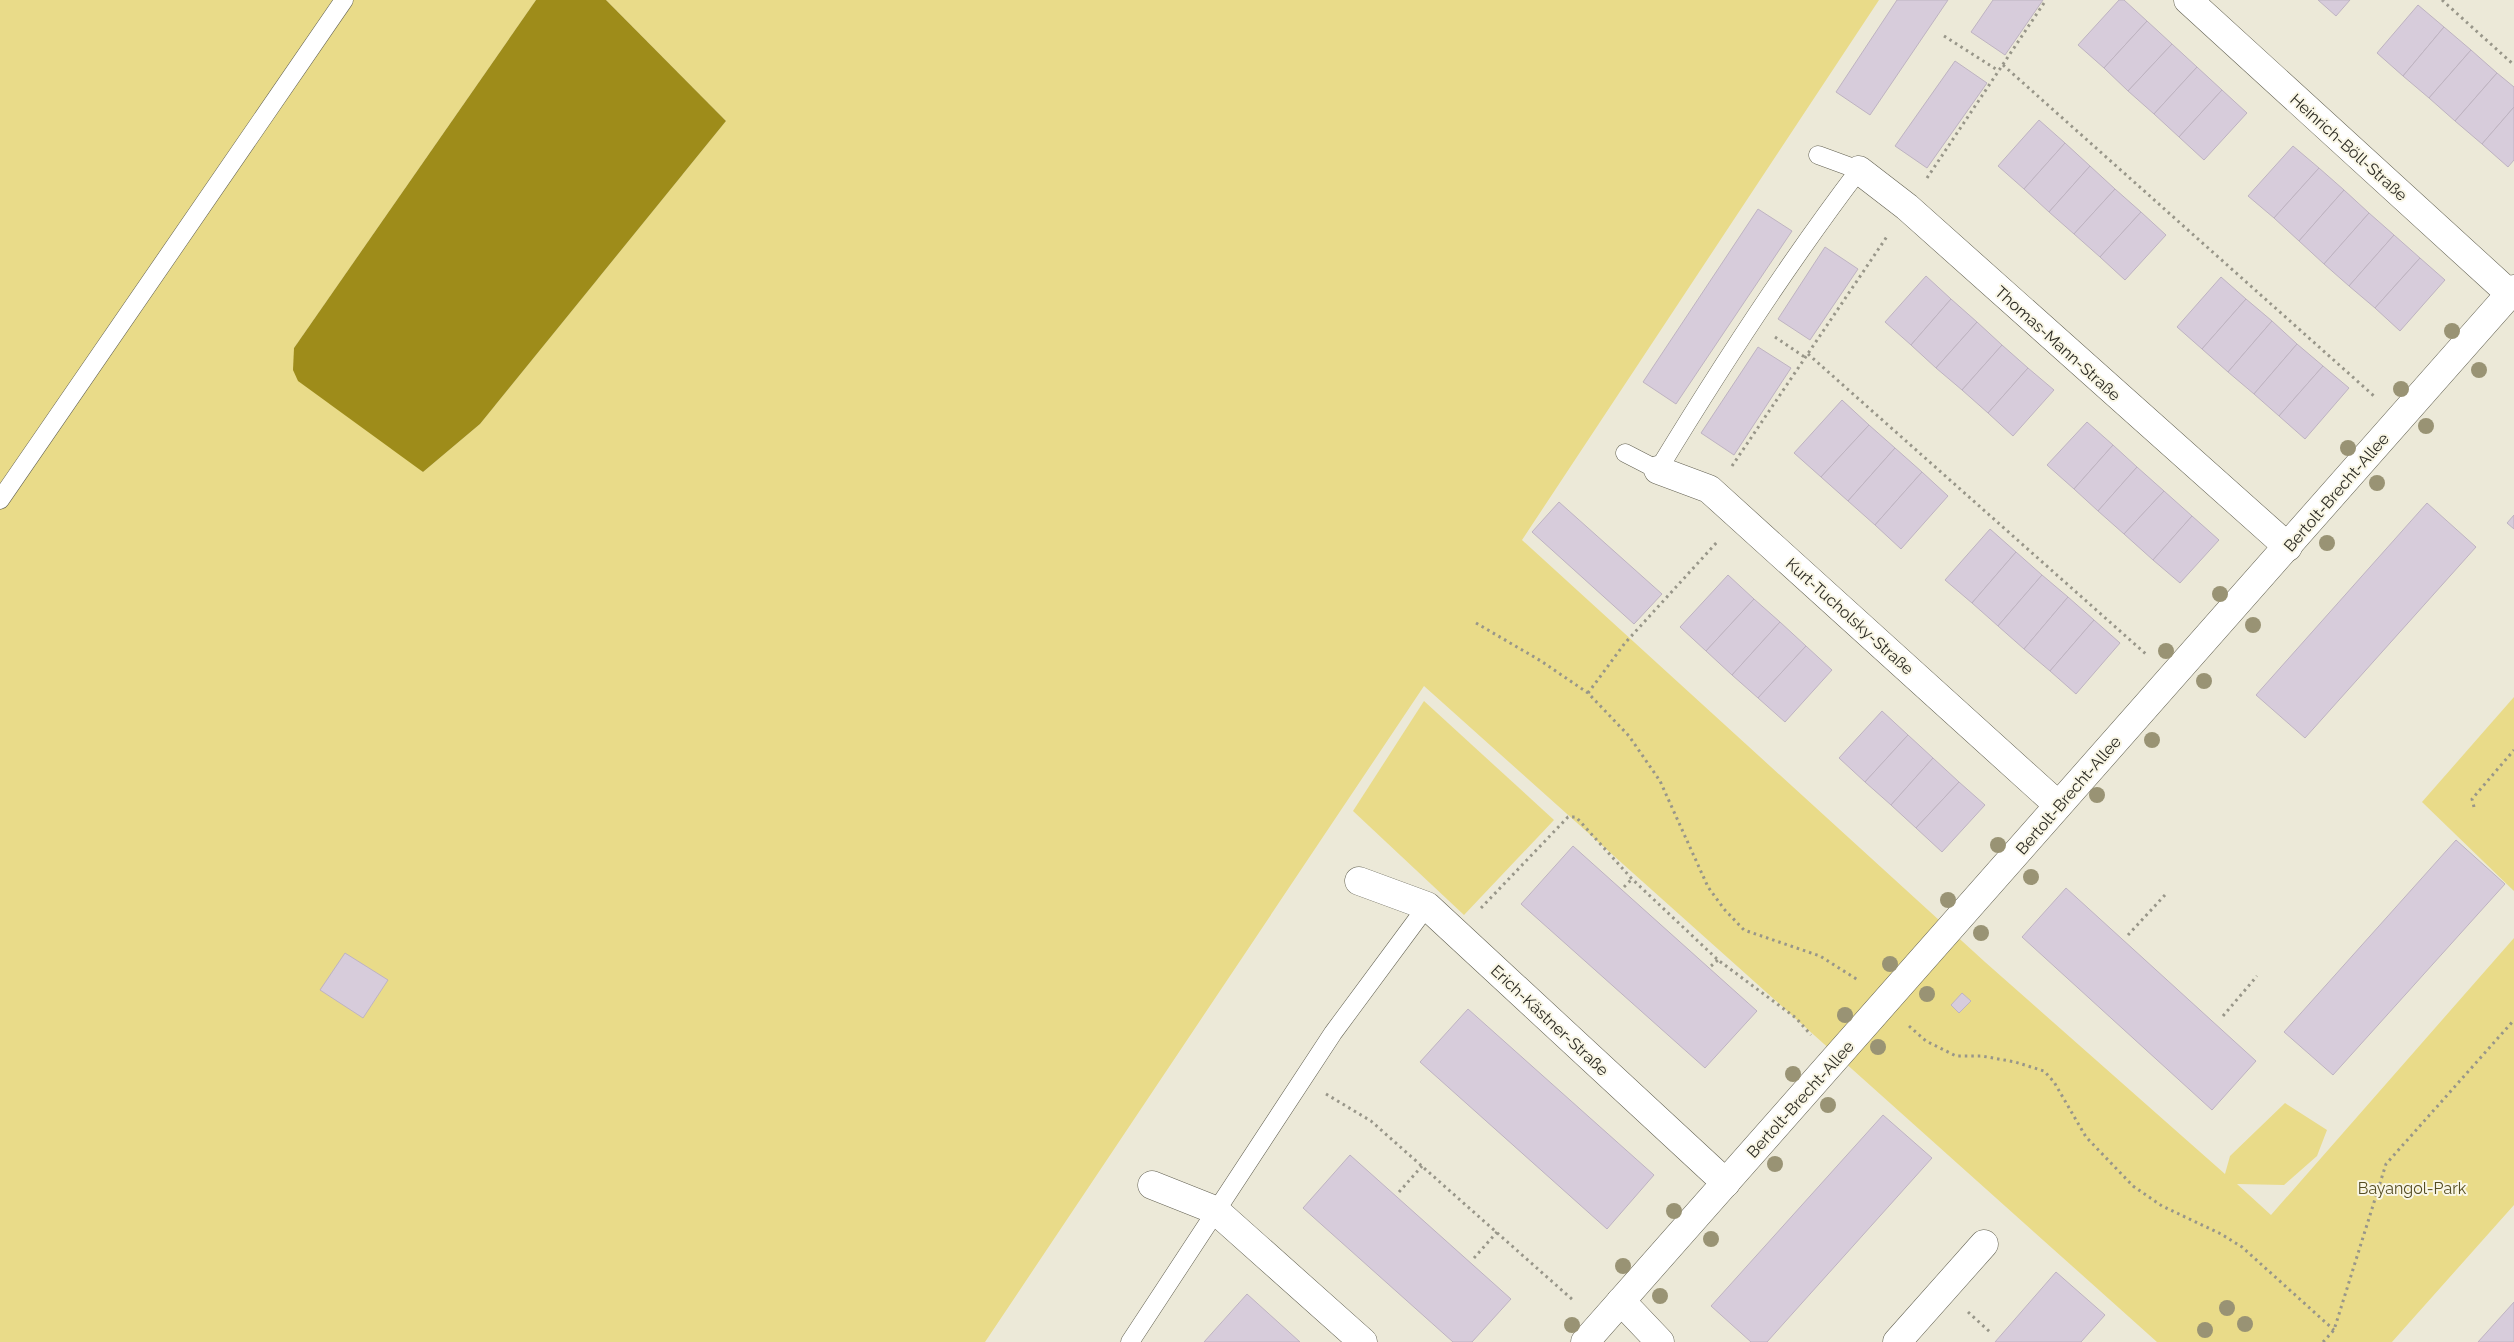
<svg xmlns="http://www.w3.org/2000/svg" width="2514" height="1342" viewBox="0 0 2514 1342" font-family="Raleway,sans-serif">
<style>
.green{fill:#e9db89}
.water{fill:#9e8c1a}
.building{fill:#d7ccdb;stroke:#beb3c1}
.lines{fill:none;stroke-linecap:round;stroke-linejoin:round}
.lane-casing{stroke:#626051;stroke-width:19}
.street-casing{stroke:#626051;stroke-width:29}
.path{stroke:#989689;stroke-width:3;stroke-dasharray:2.5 4;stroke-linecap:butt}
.lane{stroke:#fff;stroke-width:18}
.street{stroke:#fff;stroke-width:28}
.tree{fill:#999374}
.labels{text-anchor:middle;stroke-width:4;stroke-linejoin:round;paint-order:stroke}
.street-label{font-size:16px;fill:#2b2a23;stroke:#f9f6e5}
.park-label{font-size:16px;fill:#554d23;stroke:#f9f6e5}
</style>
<rect width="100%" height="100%" fill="#ece9d8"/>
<g class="green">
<path d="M0,0H536L294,348L423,472L480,424L726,121L606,0H1879L1522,540L1985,962L2225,1174L2230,1156L2285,1103L2327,1130L2317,1156L2284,1185L2237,1184L2271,1215L2514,938V1205L2392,1342H2157L1424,686L985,1342H0Z"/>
<path d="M2514,697V891L2422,802Z"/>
<path d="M1424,701L1554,820L1464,915L1353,811Z"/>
</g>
<path class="water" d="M536,0H606L726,121L480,424L423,472L298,381L293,370L294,348Z"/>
<g class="building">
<path d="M1897,0H1948L1870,115L1836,92Z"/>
<path d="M1993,0H2043L2005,55L1971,32Z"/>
<path d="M2119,0H2124L2147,21L2104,68L2078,45Z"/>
<path d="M2318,0H2350L2336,16Z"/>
<path d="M2418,5L2444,27L2403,76L2377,53Z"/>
<path d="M2147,21L2172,44L2128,91L2104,68Z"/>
<path d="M2444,27L2471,50L2429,98L2403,76Z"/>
<path d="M2172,44L2197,67L2154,114L2128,91Z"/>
<path d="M2471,50L2497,73L2455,121L2429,98Z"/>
<path d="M1955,61L1987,83L1927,168L1895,146Z"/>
<path d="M2197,67L2222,90L2179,137L2154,114Z"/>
<path d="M2497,73L2514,87V107L2482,144L2455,121Z"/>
<path d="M2222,90L2247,113L2204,160L2179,137Z"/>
<path d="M2514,107V160L2508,167L2482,144Z"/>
<path d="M2039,120L2065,143L2024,189L1998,166Z"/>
<path d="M2065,143L2090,166L2049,212L2024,189Z"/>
<path d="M2293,146L2319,168L2274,218L2248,196Z"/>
<path d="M2090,166L2115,189L2074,234L2049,212Z"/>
<path d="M2319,168L2344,190L2299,241L2274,218Z"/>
<path d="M2115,189L2141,212L2100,257L2074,234Z"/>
<path d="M2344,190L2369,213L2324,264L2299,241Z"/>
<path d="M1758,209L1792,231L1676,404L1643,382Z"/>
<path d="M2141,212L2166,235L2125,280L2100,257Z"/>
<path d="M2369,213L2394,235L2349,286L2324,264Z"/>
<path d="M2394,235L2420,258L2375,308L2349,286Z"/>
<path d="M1825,247L1858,269L1810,340L1778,319Z"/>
<path d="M2420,258L2445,280L2400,331L2375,308Z"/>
<path d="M1926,276L1951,299L1911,345L1885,322Z"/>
<path d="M2221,277L2246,299L2202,349L2177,327Z"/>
<path d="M1951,299L1977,322L1936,368L1911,345Z"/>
<path d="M2246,299L2272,321L2228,372L2202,349Z"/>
<path d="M2272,321L2297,344L2254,394L2228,372Z"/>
<path d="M1977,322L2002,345L1962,390L1936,368Z"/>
<path d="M2297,344L2323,366L2279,416L2254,394Z"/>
<path d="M2002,345L2028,368L1988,413L1962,390Z"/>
<path d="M1758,347L1791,368L1734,455L1701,433Z"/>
<path d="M2323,366L2349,388L2305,439L2279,416Z"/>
<path d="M2028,368L2054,390L2013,436L1988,413Z"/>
<path d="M1842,400L1869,425L1821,477L1794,453Z"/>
<path d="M2087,422L2113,445L2074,489L2047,465Z"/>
<path d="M1869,425L1895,448L1848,501L1821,477Z"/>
<path d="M2113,445L2137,467L2098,511L2074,489Z"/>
<path d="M1895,448L1922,472L1875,525L1848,501Z"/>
<path d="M2137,467L2164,491L2124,534L2098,511Z"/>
<path d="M1922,472L1948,496L1901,549L1875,525Z"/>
<path d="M2164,491L2192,516L2153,560L2124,534Z"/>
<path d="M1559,502L1662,594L1634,624L1532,532Z"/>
<path d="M2427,503L2476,547L2305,738L2256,695Z"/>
<path d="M2514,515V529L2507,523Z"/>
<path d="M2192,516L2219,540L2180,583L2153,560Z"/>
<path d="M1990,529L2016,552L1972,603L1945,580Z"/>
<path d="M2016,552L2042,575L1998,626L1972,603Z"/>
<path d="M1728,575L1754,599L1706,651L1680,627Z"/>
<path d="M2042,575L2068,597L2024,649L1998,626Z"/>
<path d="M2068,597L2094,620L2050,671L2024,649Z"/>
<path d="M1754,599L1780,622L1732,675L1706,651Z"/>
<path d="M2094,620L2120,643L2076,694L2050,671Z"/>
<path d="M1780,622L1806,646L1758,698L1732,675Z"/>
<path d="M1806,646L1832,670L1785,722L1758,698Z"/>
<path d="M1882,711L1908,735L1865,782L1839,758Z"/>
<path d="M1908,735L1933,758L1891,805L1865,782Z"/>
<path d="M1933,758L1959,782L1916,828L1891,805Z"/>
<path d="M1959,782L1985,805L1942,852L1916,828Z"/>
<path d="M2456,840L2505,884L2333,1075L2284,1032Z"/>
<path d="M1573,846L1757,1011L1705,1068L1521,904Z"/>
<path d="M2066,888L2256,1061L2212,1110L2022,937Z"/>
<path d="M345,953L388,980L363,1018L320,990Z"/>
<path d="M1962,993L1971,1001L1959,1013L1951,1005Z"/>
<path d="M1468,1009L1654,1175L1607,1229L1420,1062Z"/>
<path d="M1883,1115L1932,1158L1767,1342H1751L1711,1306Z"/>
<path d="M1350,1155L1511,1299L1472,1342H1453L1303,1208Z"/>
<path d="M2056,1272L2105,1315L2081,1342H1995Z"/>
<path d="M1247,1294L1300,1342H1204Z"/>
<path d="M2514,1302V1342H2478Z"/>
</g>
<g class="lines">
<g class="lane-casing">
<g id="lane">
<path d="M1625,453L1658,470C1720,368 1786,266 1859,170L1818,155"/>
<path d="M0,500L344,0"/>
<path d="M1130,1342L1333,1033L1427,906"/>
</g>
</g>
<g class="street-casing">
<g id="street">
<path d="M2188,0L2510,294"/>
<path d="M1859,170L1907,207L2288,547"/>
<path d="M1658,470L1709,489L2058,805"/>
<path d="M1359,881L1427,906L1726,1183"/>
<path d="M1152,1185L1215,1210L1363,1342"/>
<path d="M1621,1301L1660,1342"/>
<path d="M1585,1342L2514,289"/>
<path d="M1897,1342L1984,1244"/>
</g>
</g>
<g class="path">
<path d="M2442,0L2514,65"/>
<path d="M1944,36L1999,71"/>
<path d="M2003,65L2374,396"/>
<path d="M1927,178L2046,0"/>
<path d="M1775,337L1806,358"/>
<path d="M1808,354L2147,655"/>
<path d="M1732,466L1888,235"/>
<path d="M1476,623L1541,661L1588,693L1629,736L1660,781L1708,887L1724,909L1744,930L1820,956L1858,980"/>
<path d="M1588,693L1625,643L1718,541"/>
<path d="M2474,807L2472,799L2514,750"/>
<path d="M1624,887L1632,879"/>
<path d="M1481,908L1568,817H1576L1632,879L1718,960L1796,1018L1811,1035"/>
<path d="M2128,935L2165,895"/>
<path d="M1711,966L1718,960"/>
<path d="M2223,1016L2257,976"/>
<path d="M1909,1026L1926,1041L1956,1056H1982L2015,1062L2044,1071L2054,1082L2086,1137L2133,1186L2162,1206L2221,1234L2242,1247L2334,1330"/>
<path d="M1326,1094L1371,1121L1574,1301"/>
<path d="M1399,1192L1422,1166"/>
<path d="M1474,1258L1497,1232"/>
<path d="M1968,1312L1990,1332"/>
<path d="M2323,1342L2334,1330L2386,1164L2514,1020"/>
</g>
<use href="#lane" class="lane"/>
<use href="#street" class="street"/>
</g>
<g class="tree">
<circle cx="2452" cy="331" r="8"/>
<circle cx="2479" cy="370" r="8"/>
<circle cx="2401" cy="389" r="8"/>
<circle cx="2426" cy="426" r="8"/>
<circle cx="2348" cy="448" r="8"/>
<circle cx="2377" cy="483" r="8"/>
<circle cx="2327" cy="543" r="8"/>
<circle cx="2220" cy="594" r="8"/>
<circle cx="2253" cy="625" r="8"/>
<circle cx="2166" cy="651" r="8"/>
<circle cx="2204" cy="681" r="8"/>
<circle cx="2152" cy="740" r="8"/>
<circle cx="2097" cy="795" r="8"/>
<circle cx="1998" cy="845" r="8"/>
<circle cx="2031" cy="877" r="8"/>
<circle cx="1948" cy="900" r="8"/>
<circle cx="1981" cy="933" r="8"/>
<circle cx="1890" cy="964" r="8"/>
<circle cx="1927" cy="994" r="8"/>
<circle cx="1845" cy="1015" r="8"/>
<circle cx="1878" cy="1047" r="8"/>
<circle cx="1793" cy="1074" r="8"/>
<circle cx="1828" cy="1105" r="8"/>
<circle cx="1775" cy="1164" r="8"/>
<circle cx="1674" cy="1211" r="8"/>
<circle cx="1711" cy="1239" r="8"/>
<circle cx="1623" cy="1266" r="8"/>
<circle cx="1660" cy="1296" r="8"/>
<circle cx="2227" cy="1308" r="8"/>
<circle cx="2245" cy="1324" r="8"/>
<circle cx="1572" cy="1325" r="8"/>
<circle cx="2205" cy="1330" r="8"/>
</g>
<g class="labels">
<g class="street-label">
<text transform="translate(2349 147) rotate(42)" y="6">Heinrich-Böll-Straße</text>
<text transform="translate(2058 343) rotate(42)" y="6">Thomas-Mann-Straße</text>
<text transform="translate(2336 492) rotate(-49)" y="6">Bertolt-Brecht-Allee</text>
<text transform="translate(1850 616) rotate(42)" y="6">Kurt-Tucholsky-Straße</text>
<text transform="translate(2068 795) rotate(-49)" y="6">Bertolt-Brecht-Allee</text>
<text transform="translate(1550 1020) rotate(43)" y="6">Erich-Kästner-Straße</text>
<text transform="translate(1800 1099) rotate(-48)" y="6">Bertolt-Brecht-Allee</text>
</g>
<g class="park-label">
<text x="2412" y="1194">Bayangol-Park</text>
</g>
</g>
</svg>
